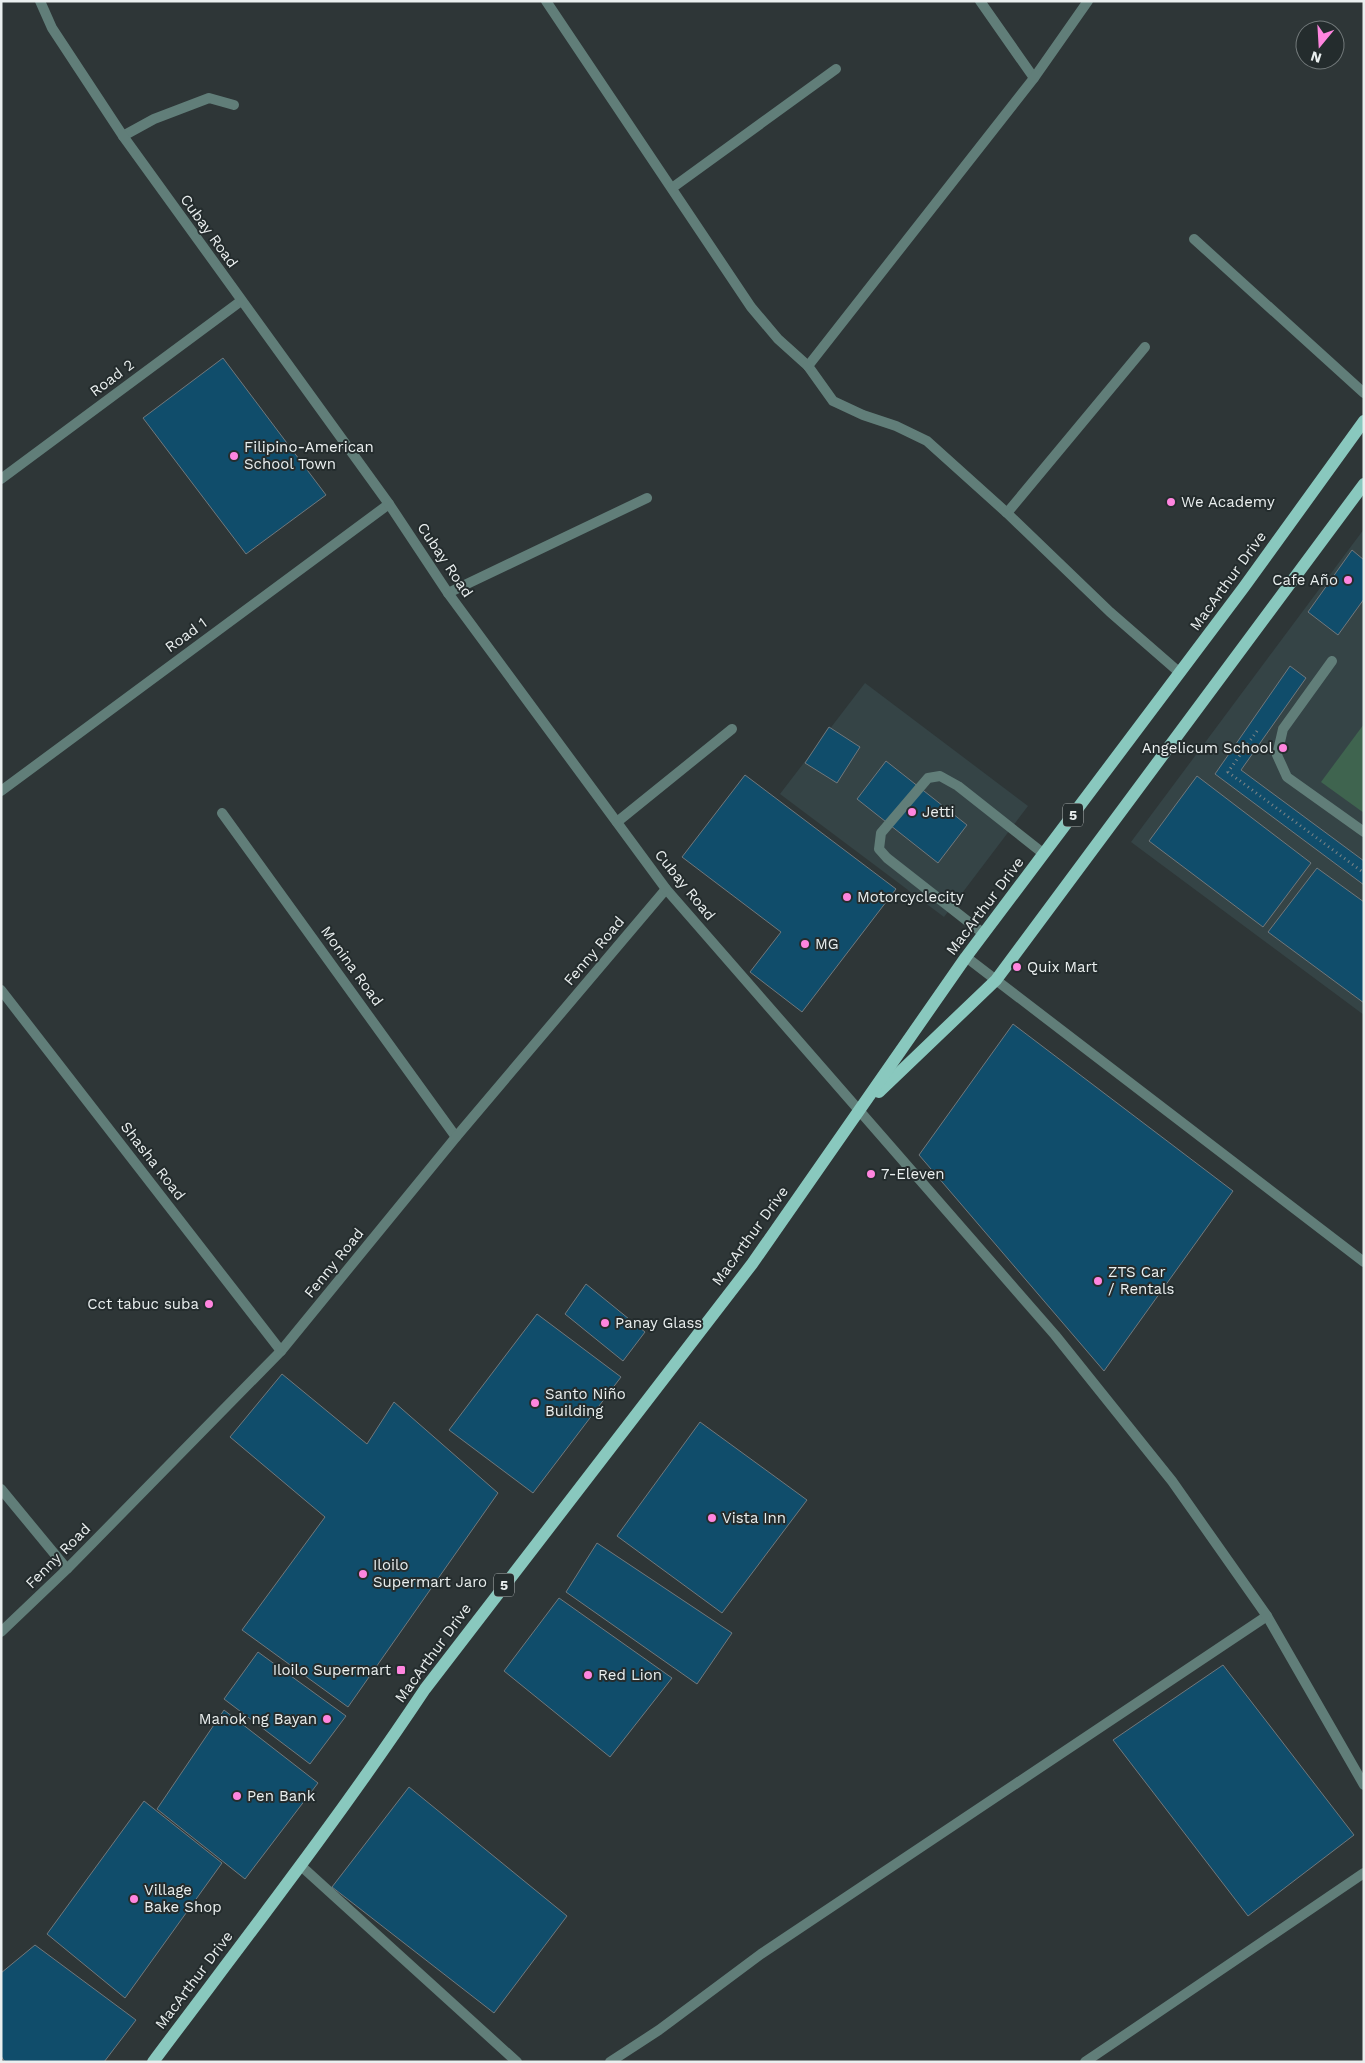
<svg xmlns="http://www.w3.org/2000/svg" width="1365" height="2063" viewBox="0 0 1365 2063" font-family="'Work Sans',sans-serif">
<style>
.built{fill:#354446}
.green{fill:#3f644f}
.building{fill:#104d6b;stroke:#71787c}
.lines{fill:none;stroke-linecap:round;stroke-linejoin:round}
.path{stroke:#818788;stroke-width:3;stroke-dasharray:1 4;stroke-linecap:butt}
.service{stroke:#617e79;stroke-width:10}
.minor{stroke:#617e79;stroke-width:10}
.tertiary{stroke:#617e79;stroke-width:10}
.primary{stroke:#89c8be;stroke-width:12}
.poi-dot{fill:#ff85df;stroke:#242c2d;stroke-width:2}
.labels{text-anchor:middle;stroke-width:4;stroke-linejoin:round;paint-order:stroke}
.shield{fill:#242c2d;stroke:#afb4b5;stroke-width:1}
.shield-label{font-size:14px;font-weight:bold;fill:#eaefef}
.street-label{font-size:15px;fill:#eaefef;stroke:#242c2d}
.poi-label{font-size:15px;fill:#eaefef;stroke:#242c2d;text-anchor:start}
</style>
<rect width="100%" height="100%" fill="#2e3637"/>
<g class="built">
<path d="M1364,529V1015L1131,842Z"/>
<path d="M865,683L1028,806L944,917L780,794Z"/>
</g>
<path class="green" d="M1364,724V813L1321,782Z"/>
<g class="building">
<path d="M223,358L326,495L246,554L143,418Z"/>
<path d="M1352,550L1364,560V599L1338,635L1308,612Z"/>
<path d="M1290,666L1306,678L1241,770L1364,861V885L1215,774Z"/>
<path d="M829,727L860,747L837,783L805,763Z"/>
<path d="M886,761L967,825L938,863L857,799Z"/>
<path d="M745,775L896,889L802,1012L750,972L781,932L682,857Z"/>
<path d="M1197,776L1311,863L1263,927L1149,841Z"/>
<path d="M1317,868L1364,902V1003L1268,932Z"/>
<path d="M1013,1024L1233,1191L1104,1371L919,1155Z"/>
<path d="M586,1284L645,1332L623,1361L565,1314Z"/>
<path d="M537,1314L621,1377L533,1493L449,1430Z"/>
<path d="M282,1374L367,1444L394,1402L498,1493L348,1707L242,1630L325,1517L230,1437Z"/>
<path d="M700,1422L807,1500L722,1613L617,1536Z"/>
<path d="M597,1543L732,1633L697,1684L566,1592Z"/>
<path d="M559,1598L672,1678L610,1757L504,1671Z"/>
<path d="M258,1652L346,1716L310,1764L224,1699Z"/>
<path d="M1223,1665L1354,1835L1248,1916L1113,1740Z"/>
<path d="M224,1710L318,1783L245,1879L157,1809Z"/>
<path d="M409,1787L567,1916L494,2013L332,1887Z"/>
<path d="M144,1801L222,1863L125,1998L47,1934Z"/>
<path d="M35,1945L136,2020L104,2062H5L1,2056V1973Z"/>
</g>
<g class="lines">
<path class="path" d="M1257,731L1228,772L1364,873"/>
<g class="service">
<path d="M123,136L154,119L209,98L234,105"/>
<path d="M1194,239L1364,393"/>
<path d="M1007,513L1145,347"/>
<path d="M1332,661L1283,729L1277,755L1287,777L1364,832"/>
<path d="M617,822L732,729"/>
<path d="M984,934L887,858L879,849L881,833L928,778L940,776L958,786L1044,854"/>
</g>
<g class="minor">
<path d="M546,1L751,307L778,339L808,366"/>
<path d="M980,1L1034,78"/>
<path d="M1088,1L1034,78L808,366L833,401L863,415L896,426L927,441L1007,513L1110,612L1180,673"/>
<path d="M672,188L836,69"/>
<path d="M1,479L241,301"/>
<path d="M448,593L647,498"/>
<path d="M1,791L389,504"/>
<path d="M222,813L456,1137"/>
<path d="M966,957L1364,1262"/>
<path d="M1,990L281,1351"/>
<path d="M1,1489L67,1569"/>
<path d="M1,1632L67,1569L281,1351L456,1137L666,889"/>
<path d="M300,1865L517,2062"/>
<path d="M610,2062L659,2030L761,1954L1267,1616"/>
<path d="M1085,2062L1364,1873"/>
</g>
<path class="tertiary" d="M40,1L52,28L123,136L389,504L448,593L666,889L1055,1335L1172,1481L1267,1616L1364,1785"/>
<g class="primary">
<path d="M879,1092L996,980L1364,484"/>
<path d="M153,2062C245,1939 340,1817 425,1689L752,1264L966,957L1244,587L1364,421"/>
</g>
</g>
<g class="poi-dot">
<circle cx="234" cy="456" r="5"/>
<circle cx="1171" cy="502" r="5"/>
<circle cx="1348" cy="580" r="5"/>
<circle cx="1283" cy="748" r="5"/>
<circle cx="912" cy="812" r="5"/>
<circle cx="847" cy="897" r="5"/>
<circle cx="805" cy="944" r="5"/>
<circle cx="1017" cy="967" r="5"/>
<circle cx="871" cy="1174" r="5"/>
<circle cx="1098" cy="1281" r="5"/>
<circle cx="209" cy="1304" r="5"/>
<circle cx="605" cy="1323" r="5"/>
<circle cx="535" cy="1403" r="5"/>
<circle cx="712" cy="1518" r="5"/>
<circle cx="363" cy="1574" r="5"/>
<rect x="396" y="1665" width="10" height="10" rx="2.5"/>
<circle cx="588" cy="1675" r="5"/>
<circle cx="327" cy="1719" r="5"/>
<circle cx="237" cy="1796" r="5"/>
<circle cx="134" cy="1899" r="5"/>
</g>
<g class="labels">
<g class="shield">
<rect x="1063" y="803.5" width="20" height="23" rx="4"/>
<rect x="494" y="1573.5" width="20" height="23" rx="4"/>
</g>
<g class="shield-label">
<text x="1073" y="820">5</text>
<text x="504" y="1590">5</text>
</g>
<g class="street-label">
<text transform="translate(209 231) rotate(54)" y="5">Cubay Road</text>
<text transform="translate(112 378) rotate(-37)" y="5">Road 2</text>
<text transform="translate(445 560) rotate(56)" y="5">Cubay Road</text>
<text transform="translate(1228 581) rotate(-54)" y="5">MacArthur Drive</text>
<text transform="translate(186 635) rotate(-36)" y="5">Road 1</text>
<text transform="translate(685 885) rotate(51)" y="5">Cubay Road</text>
<text transform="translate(985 906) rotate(-53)" y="5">MacArthur Drive</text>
<text transform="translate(594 951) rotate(-50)" y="5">Fenny Road</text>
<text transform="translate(352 966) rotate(54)" y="5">Monina Road</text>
<text transform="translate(153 1161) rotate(52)" y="5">Shasha Road</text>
<text transform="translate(750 1236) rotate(-54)" y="5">MacArthur Drive</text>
<text transform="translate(334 1263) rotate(-51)" y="5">Fenny Road</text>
<text transform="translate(58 1556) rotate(-45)" y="5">Fenny Road</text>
<text transform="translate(433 1653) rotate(-54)" y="5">MacArthur Drive</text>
<text transform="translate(194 1980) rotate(-53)" y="5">MacArthur Drive</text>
</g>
<g class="poi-label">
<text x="244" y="452">Filipino-American<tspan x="244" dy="17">School Town</tspan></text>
<text x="1181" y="507">We Academy</text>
<text x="1338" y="585" text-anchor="end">Cafe Año</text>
<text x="1273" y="753" text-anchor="end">Angelicum School</text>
<text x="922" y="817">Jetti</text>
<text x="857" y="902">Motorcyclecity</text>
<text x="815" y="949">MG</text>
<text x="1027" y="972">Quix Mart</text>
<text x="881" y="1179">7-Eleven</text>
<text x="1108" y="1277">ZTS Car<tspan x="1108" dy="17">/ Rentals</tspan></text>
<text x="199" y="1309" text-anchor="end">Cct tabuc suba</text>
<text x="615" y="1328">Panay Glass</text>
<text x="545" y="1399">Santo Niño<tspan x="545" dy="17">Building</tspan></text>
<text x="722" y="1523">Vista Inn</text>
<text x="373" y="1570">Iloilo<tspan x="373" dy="17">Supermart Jaro</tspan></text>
<text x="391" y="1675" text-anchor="end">Iloilo Supermart</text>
<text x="598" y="1680">Red Lion</text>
<text x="317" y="1724" text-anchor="end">Manok ng Bayan</text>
<text x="247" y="1801">Pen Bank</text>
<text x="144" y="1895">Village<tspan x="144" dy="17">Bake Shop</tspan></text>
</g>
</g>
<rect width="1365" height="2063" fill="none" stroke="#eaefef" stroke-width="5"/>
<g transform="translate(1320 45) rotate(198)"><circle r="24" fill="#242c2d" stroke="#737a7b"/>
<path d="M0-4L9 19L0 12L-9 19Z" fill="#ff85df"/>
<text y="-8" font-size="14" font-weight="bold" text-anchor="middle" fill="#eaefef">N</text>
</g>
</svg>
